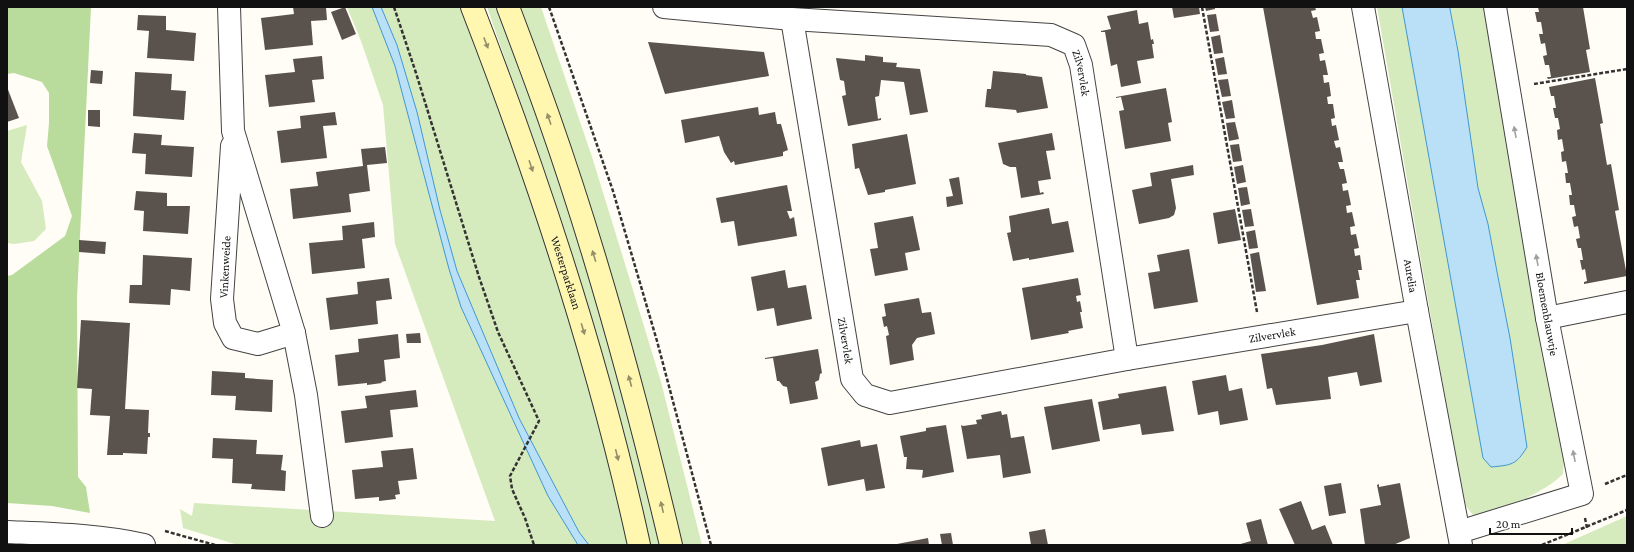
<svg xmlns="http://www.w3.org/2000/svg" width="1634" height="552" viewBox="0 0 1634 552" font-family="'Crimson Pro',serif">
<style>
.green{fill:#d5ebbd}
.forest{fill:#b9dc9c}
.water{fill:#b9e0f7;stroke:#3f96cf}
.building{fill:#5a524d}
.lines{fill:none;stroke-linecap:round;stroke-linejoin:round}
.street-casing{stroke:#444;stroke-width:24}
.secondary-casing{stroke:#333;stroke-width:24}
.path{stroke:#333;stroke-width:2.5;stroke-dasharray:4 2;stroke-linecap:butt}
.street{stroke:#fff;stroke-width:22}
.secondary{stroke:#fff6b0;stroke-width:22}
.oneway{fill:#948f68}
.oneway2{fill:#a0a0a0}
.labels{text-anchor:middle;stroke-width:4;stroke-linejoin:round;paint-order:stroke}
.street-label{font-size:12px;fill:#111;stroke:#fff}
</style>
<rect width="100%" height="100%" fill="#fffdf5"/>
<g class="green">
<path d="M347,7H372L395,66L449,269L461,307L548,496L578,545H238L183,528L180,509L192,516L194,503L495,521L395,244L383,105L361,41Z"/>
<path d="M381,7H463C496,93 527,180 554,267C583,359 606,452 630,545H589L579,532L519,418L457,271L440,210L417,112L397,45Z"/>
<path d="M487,7H500L536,109L614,358L661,545H649L542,165Z"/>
<path d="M520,7H541L593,160L625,264L661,382L702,545H680L575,163Z"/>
<path d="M1377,7H1402L1483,458L1510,338L1488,224L1478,188L1458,51L1450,7H1485L1564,459L1563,474C1544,493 1500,512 1473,515L1466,506L1460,484Z"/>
<path d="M27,125L21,162L42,201L46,229L34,241L14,244L7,243V131Z"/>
<path d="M1627,516V545H1562Z"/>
</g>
<path class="forest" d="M7,7H91L77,298L78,477L86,487L90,513L52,506L7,503V431L8,429L7,402V276L12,275L65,236L72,216L47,146L49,123V93L42,82L14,73L7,74Z"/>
<g class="water">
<path d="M372,7H381L397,45L417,112L440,210L457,271L519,418L579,532L589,545H578L548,496L461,307L449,269L395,66Z"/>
<path d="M1402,7H1450V9L1458,51L1478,188L1488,224L1498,277L1510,338L1527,447C1516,465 1512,465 1491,467L1483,458Z"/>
</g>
<g class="building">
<path d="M293,7H326L327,20L311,21L313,45L265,50L261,18L294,14Z"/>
<path d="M345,7L356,34L342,40L331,12Z"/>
<path d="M1172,7H1199L1200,14L1174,18Z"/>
<path d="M1205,7H1215V9L1206,11Z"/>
<path d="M1263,7H1315L1316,10L1311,11L1313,18L1317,17L1320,31L1315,32L1316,39H1321L1324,53L1319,54L1320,61L1325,60L1328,75H1323L1324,83L1329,82L1331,96L1327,97L1328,104H1333L1335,118L1331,119L1332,126L1336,125L1339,140L1334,141L1336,148L1340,147L1343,162H1338L1340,169H1344L1347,183L1342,184L1343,191L1348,190L1351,205L1346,206L1347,213L1352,212L1355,226L1350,227L1351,235L1356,234L1359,248L1354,249L1355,256L1360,255L1362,270H1358L1360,280H1356L1359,298L1317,305Z"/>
<path d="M1538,7H1583L1590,49L1586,50L1590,72L1548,79L1547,77H1551L1549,65H1545L1543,56L1547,55L1545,43L1541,44L1539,34H1543L1541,22H1537L1535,12H1539Z"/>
<path d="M1137,10L1139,24L1148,22L1151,40L1153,39L1154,44H1152L1154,58L1137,61L1141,83L1121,87L1117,64L1111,66L1105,32H1101V31L1111,29L1107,16Z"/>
<path d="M1216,14L1219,31L1210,32L1207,15Z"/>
<path d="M138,15L166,16V30L196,33L194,61L147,58L149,31L137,30Z"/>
<path d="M1220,35L1223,53L1214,54L1211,37Z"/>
<path d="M648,42L764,52L769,76L665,94Z"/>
<path d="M865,55L883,57V62L897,63L896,67L920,69L928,112L910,115L904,82L881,80L879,96L875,97L878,119L881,118V120L848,126L842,96L846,95L844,81L840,80L836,58L865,61Z"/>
<path d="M322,56L324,79L312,80L315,102L269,107L265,75L295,72L293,59Z"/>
<path d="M1224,57L1227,74L1218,75L1215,59Z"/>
<path d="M91,70L103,71L102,84L90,83Z"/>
<path d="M993,71L1026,74V75L1042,77L1048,108L1017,113L1016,110L985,107L987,89H991Z"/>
<path d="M135,72L172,74L171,90L186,91L184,120L133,116Z"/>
<path d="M1595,78L1603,123L1600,124L1607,165L1611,164L1619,210L1615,211L1627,276L1584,284V282L1587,281L1585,269L1582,270L1580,260H1583L1581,248H1578L1576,239L1580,238L1578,226L1574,227L1572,217L1576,216L1574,205H1570L1569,195H1572L1570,183H1566L1565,173H1568L1566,161L1562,162L1561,152L1564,151L1562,139L1558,140L1557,130L1560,129L1558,118H1555L1553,108H1556L1554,96H1551L1549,87Z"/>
<path d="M1228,79L1231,96L1222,97L1218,80Z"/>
<path d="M7,87L19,118L7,122Z"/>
<path d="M1166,88L1172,122L1168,123L1171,141L1125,149L1119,111L1124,110L1121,97L1116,98V97Z"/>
<path d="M1232,100L1235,118L1226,119L1222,102Z"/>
<path d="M758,107L759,115L775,112L777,124H781L788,150L783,152V156L735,165L734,161L731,163L724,152L719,136L685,143L681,120Z"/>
<path d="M88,110H100V127L88,126Z"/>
<path d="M335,112L337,125L323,126L327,158L281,163L277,131L301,128L300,116Z"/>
<path d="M1235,122L1239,139L1229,141L1226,123Z"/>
<path d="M134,133L162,135L161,145L194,147L192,177L145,174L146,154L132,153Z"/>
<path d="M1052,133L1055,150L1046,151L1051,179L1038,181L1040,193L1043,192L1044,194L1021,198L1016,167H1010L1003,164L998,143Z"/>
<path d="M907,134L916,184L885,190V192L868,195L859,168L855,169L852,144Z"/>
<path d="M1239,144L1242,161L1233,162L1230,145Z"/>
<path d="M385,147L387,163L367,165L370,191L349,194L351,212L293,219L290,189L318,186L316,172L363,166L361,149Z"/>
<path d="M1193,165L1194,175L1171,179L1176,208L1174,215L1169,218L1139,224L1132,190L1152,186L1150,173Z"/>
<path d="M1243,165L1246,182L1237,184L1234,167Z"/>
<path d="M959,177L963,204L947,207L946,197L953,196L949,179Z"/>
<path d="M787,185L792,211H787L790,219L794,217L797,236L738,246L734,221L721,223L716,198Z"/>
<path d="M1247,187L1250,204L1241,206L1238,188Z"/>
<path d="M136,191L167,193V206H190L188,234L143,231L144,211L134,210Z"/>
<path d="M1049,208L1052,224L1068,221L1074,252L1029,260V258L1013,261L1007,233L1011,232L1009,216Z"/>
<path d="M1235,209L1241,240L1218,244L1213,213Z"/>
<path d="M1251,209L1254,226L1245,227L1242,210Z"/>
<path d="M913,216L920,250L905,253L908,270L875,276L870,249L878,248L874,223Z"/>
<path d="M374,222L375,237L362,239L365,268L312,274L309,243L343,240L342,226Z"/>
<path d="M1255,230L1258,248L1249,249L1246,232Z"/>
<path d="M79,240L106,242L105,254L79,252Z"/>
<path d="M1189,249L1198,302L1154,309L1148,273L1160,271L1157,255Z"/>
<path d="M1259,252L1266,291L1256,292L1250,254Z"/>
<path d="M143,255L192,258L190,291L171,289L170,305L129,303L130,285H142Z"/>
<path d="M785,270L788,288L806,285L812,319L777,326L774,308L757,311L751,277Z"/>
<path d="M389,278L392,299L376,301L378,324L330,330L326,298L358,294L357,282Z"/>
<path d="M1078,278L1081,295L1076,296L1077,302L1080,301L1082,312H1080L1083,328L1068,331L1069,333L1031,340L1022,288Z"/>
<path d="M919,298L922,313L931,312L935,334L917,338L912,345L914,360L890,365L886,336L889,335L887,326L884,327L882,317L886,316L884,304Z"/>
<path d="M81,320L130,323L125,409L149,410L148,433H150V437H148L147,454L123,453V455H107L110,416L90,415L92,389L77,388Z"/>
<path d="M420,333L421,343H407L406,334Z"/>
<path d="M398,334L400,358L384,360L386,381L381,382L382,383L367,385V383L338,386L335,355L359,352L358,339Z"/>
<path d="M1374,334L1382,382L1360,386L1357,372L1328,377L1331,399L1276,405L1272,388L1267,389L1261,354L1322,345Z"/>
<path d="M818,349L822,373L820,374L819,380L815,382L818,399L790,404L787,387L783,386L779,381H777L773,358L765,359V358Z"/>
<path d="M212,371L245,373V378L273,380L272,412L235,410L236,396L211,395Z"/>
<path d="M1226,375L1229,391L1242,388L1248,420L1220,425L1218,411L1198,415L1192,381Z"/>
<path d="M1166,386L1174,431L1142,435L1140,424L1103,430L1098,402L1119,398L1118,394Z"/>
<path d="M416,390L418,407L390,410L393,437L345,443L341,411L367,408L365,396Z"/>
<path d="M1092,399L1100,441L1052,450L1044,407Z"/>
<path d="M1001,411L1002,415L1007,414L1011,438L1024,436L1031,473L1003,478L1000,455L967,459L961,425L963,426L977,424L976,420L982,419L981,415Z"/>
<path d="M946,425L954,472L922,478L923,470L906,469L907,457H904L900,436L926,431V428Z"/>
<path d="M213,438L257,440L256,454L283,455L281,470L286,471L285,491L251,489L252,484L232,483L233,459L212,458Z"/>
<path d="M860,440L861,447L877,444L885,488L866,491L864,479L828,486L821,448Z"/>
<path d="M413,448L417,479L398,481L400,494L395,495L396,499L379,501V497L355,499L352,470L383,467L381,451Z"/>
<path d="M1341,483L1346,513L1329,516L1324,486Z"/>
<path d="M1400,483L1410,538L1393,545H1365L1360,509L1381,505L1377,485L1379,484V487Z"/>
<path d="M1301,501L1312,530L1325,525L1333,545H1295L1279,509Z"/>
<path d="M1261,519L1268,545H1237L1251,541L1246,523Z"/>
<path d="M1045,529L1048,545H1031L1029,532Z"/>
<path d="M951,533L953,545H942L940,534Z"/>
<path d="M928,538L929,545H897V544Z"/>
</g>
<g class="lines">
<g class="street-casing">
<g id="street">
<path d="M229,7L233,131L294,333L306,395L322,516"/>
<path id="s1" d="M664,7L792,19L1051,35L1074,45L1081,65L1127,359"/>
<path id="s2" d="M1363,7L1417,311L1461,545"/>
<path id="s3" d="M792,19L852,379L865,395L890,403L1127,359L1417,311"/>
<path d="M232,146L222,299L225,323L233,338L258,344L294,333"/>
<path d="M1547,318L1627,302"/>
<path d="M7,532C53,534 99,535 144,545"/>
<path d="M1459,532L1582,494L1547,318L1495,7"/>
</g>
</g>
<g class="secondary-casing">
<g id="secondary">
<path id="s4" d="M472,7C540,182 599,361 639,545"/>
<path d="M508,7C522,44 536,81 549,118C598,257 637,401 671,545"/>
</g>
</g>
<g class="path">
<path d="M394,7L416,73L479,277L498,332L539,421L510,476L512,489L525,518L534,545"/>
<path d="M549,7L613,191L657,341L711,545"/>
<path d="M1202,7L1257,312"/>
<path d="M1534,84L1627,69"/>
<path d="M1605,484L1627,475"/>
<path d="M1585,518L1587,528"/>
<path d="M165,531L215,545"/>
<path d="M1542,545L1627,510"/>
</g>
<use href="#street" class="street"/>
<use href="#secondary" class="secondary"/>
</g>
<defs><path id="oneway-solid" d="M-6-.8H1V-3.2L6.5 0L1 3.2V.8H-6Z"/></defs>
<g class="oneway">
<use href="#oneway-solid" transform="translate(486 43) rotate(69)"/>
<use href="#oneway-solid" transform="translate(549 119) rotate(-109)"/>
<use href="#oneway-solid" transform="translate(531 166) rotate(71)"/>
<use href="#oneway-solid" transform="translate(594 256) rotate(-107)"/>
<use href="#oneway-solid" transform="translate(583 329) rotate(73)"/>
<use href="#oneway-solid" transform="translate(630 381) rotate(-105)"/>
<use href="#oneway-solid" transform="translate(617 455) rotate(76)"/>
<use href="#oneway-solid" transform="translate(662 507) rotate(-103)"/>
</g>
<g class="oneway2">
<use href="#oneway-solid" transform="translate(1515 132) rotate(-100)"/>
<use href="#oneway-solid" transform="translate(1537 260) rotate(-100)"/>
<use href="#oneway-solid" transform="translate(1574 456) rotate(-101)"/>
</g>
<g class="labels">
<g class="street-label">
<text dy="4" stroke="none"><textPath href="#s1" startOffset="442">Zilvervlek</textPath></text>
<text transform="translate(225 267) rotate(-87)" y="4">Vinkenweide</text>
<text dy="4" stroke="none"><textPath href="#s4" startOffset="282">Westerparklaan</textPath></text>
<text dy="4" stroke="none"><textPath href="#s2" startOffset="273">Aurelia</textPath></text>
<text transform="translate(1547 314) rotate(80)" y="4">Bloemenblauwtje</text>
<text dy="4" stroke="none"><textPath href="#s3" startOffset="800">Zilvervlek</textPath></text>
<text dy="4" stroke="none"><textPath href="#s3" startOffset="326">Zilvervlek</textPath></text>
</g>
</g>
<rect width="1634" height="552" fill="none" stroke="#111111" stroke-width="16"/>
<path d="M1490 528v6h82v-6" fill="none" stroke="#111111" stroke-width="2"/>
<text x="1496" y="528" font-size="12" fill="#111111" stroke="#ffffff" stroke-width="3" paint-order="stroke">20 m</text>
</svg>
